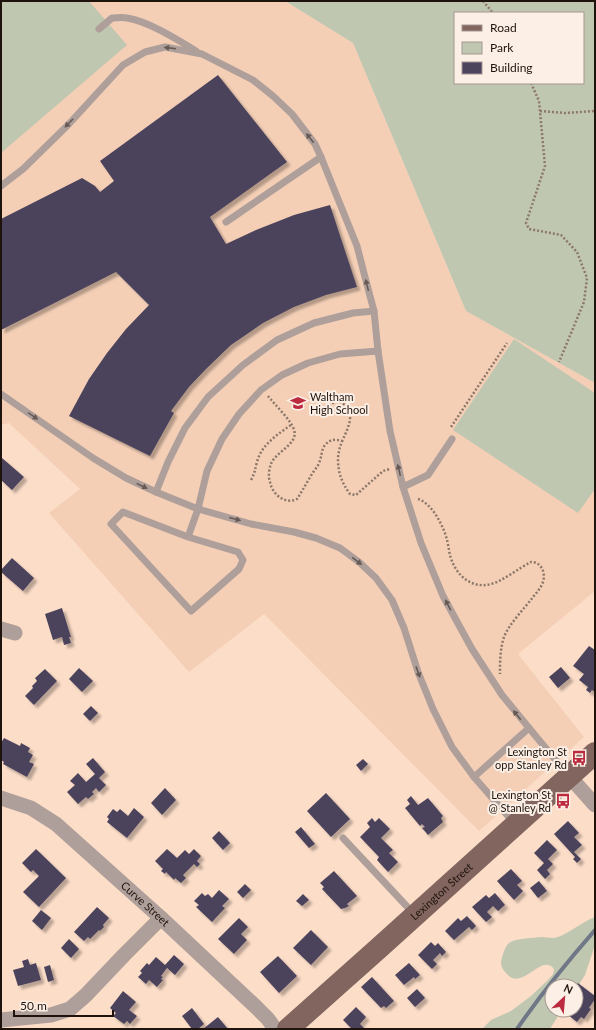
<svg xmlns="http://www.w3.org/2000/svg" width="596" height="1030" viewBox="0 0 596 1030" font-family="Lato,sans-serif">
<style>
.built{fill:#f4cfb6}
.green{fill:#c0c7b1;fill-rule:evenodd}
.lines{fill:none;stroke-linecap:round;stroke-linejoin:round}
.stream{stroke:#707787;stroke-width:4}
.building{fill:#4c435c;filter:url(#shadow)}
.path{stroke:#8c7769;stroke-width:2.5;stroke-dasharray:2 2;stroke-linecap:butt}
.service{stroke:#af9f9a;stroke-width:7}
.minor{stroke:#af9f9a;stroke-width:15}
.primary{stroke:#81655e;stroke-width:22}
.oneway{fill:#675a54}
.labels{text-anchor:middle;stroke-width:4;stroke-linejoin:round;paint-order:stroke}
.poi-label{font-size:11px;fill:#1f140d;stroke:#fbefe6;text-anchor:end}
.street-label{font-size:11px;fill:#1f140d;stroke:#fbefe6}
</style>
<defs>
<filter id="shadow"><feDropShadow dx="3.5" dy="3.5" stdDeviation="1" flood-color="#0004"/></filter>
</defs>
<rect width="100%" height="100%" fill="#fcddc8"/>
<path class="built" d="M1,1H285L353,43L466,311L595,383V591L518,654L584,737L479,831L264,614L189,672L49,513L80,489L9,423L1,425Z"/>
<g class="green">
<path d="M1,1H89L127,45L1,153Z"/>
<path d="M285,1H595V383L466,311L353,43ZM455,13H583V83H455Z"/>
<path d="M514,339L595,393V489L578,513L453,430Z"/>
<path d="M595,917V945L585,975L576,989V986H552V1010H562L550,1029H482L491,1020L511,1011L531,996L548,980L553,974L554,969C541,952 522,993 506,973C503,970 501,967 501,962C502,957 505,946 509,943C516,938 534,938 542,937C547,937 553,939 558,937C571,932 582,922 595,917Z"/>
</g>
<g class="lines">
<path class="stream" d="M517,1029C541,994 567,962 595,930"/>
</g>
<g class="building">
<path d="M218,75L287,162L210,217L226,244L256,230L294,215L330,205L357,287L326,295L294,307L263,323L231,345L206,369L189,387L171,411L174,413L150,456L69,416L89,379L107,353L126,329L149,305L116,272L1,330V219L82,178L95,186L100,192L114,181L100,161Z"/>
<path d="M2,458L24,477L12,490L1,480V459Z"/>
<path d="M12,558L34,578L23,591L1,572V570Z"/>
<path d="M62,608L71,637H69L71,643L64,645L62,637L53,640L45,614Z"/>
<path d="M589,646L595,650V692L592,690L590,693L586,690L588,687L579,680L584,674L573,666Z"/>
<path d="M561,667L570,678L558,688L549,677Z"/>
<path d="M79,668L93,681L82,692L69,679Z"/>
<path d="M45,669L57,681L34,705L25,696L33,688L32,686L37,681L35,678Z"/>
<path d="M91,706L98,713L90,721L83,714Z"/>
<path d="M4,738L20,746L21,743L30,748L28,752L33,755L29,762L34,764L27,777L3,764L4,762L1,760V743Z"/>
<path d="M93,758L105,772L99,778L106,785L99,792L96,788L92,792L94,794L88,799L86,797L78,804L67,792L75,785L70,781L78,773L86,782L95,774L86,764Z"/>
<path d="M363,759L368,764L361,771L356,765Z"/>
<path d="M165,788L176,800L162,815L151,803Z"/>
<path d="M326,793L350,819L331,837L307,811Z"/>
<path d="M411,796L418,805L428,798L443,816L441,818L443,822L428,835L422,828L425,827L422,824L420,826L405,808L410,804L407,800Z"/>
<path d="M134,808L144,817L127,838L107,822L109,819L107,817L113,809L117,812L120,809L128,816Z"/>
<path d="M372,818L375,822L379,818L390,829L381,838L393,850L389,853L398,862L388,872L377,860L379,857L360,837L370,827L367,823Z"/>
<path d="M568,821L579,833L574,837L582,845L574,852L581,859L577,863L573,859L575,857L554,834Z"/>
<path d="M301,827L315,844L309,848L295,832Z"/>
<path d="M219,831L230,843L223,850L212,838Z"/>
<path d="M547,840L557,850L548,859L553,864L547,870L550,874L545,879L537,870L544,863L534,853Z"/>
<path d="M36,849L66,878L39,907L23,892L39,876L33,870L31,872L22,863Z"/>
<path d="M167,849L177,858L185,850L189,854L194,849L201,856L197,861L200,864L197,867L194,864L183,875L186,878L181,883L175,878L174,880L166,872L165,874L161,871L163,869L155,861Z"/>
<path d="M511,869L522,881L517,885L523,891L514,900L497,881Z"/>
<path d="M334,871L357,896L347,904L349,906L345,908L341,909L322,889L324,887L320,883Z"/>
<path d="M539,881L547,891L538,898L530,888Z"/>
<path d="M245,884L251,890L243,898L237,892Z"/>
<path d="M219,890L229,899L222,906L225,908L212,922L196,907L199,905L194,901L202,893L205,896L208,894L212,898Z"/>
<path d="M495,893L505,905L498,911L493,906L487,912L492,917L486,922L472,907L486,895L489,898Z"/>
<path d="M303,894L309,900L302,906L296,901Z"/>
<path d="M97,907L109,918L103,925L104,927L100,931L99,930L90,939L88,937L84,941L74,932Z"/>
<path d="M41,910L51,918L42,930L32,921Z"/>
<path d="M467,916L476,926L472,930L469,927L454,940L445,931L458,918L461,921Z"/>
<path d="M239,918L248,927L241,934L247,940L234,954L218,939Z"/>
<path d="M311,930L328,947L311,965L293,948Z"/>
<path d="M69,939L79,949L71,958L61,948Z"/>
<path d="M431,942L435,946L438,943L446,952L442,956L440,953L433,960L437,964L432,969L418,955Z"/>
<path d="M174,955L184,964L175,975L167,968L161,976L163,977L161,979L163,980L157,987L149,980L146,984L138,977L142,973L140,971L147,963L149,965L156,957L165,965Z"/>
<path d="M278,956L297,976L279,993L260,972Z"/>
<path d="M28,959L30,965L36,963L41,980L18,986L13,970L24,967L22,961Z"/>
<path d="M409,963L420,975L415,979L414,977L404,985L395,975Z"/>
<path d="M50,965L54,980L48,982L44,967Z"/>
<path d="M372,977L394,1001L386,1008L384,1006L381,1008L361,987Z"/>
<path d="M578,983L595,996V999L589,1008L591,1009L584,1019L581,1017L577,1022L568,1015L572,1010H576V996L577,995H576V986Z"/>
<path d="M417,989L425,998L415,1007L407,998Z"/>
<path d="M123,991L136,1002L129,1010L137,1016L130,1024L127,1021L124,1024L113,1016L116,1013L110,1008Z"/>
<path d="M356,1007L366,1017L360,1024L365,1029H352L343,1020Z"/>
<path d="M192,1008L204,1024L198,1029H192L182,1016Z"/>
<path d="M218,1017L228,1029H203Z"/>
</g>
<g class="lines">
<g class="path">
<path d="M483,1L493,13"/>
<path d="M531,83L539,101L545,166L526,223L529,229L561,235L577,252L587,278L584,302L559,362"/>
<path d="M540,111L565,113L595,111"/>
<path d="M268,396C274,404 292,421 294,430C299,444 275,452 271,464C269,469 268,477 270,482C272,494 285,505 297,499C303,490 308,480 314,471C316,468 318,466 319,463C322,457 321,450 325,445C330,439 336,439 342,441"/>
<path d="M332,403L339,401C342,403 346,405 348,409C355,419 343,437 340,447C339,451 338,455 338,459C338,473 342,483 350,494L356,495L383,471L390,469"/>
<path d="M451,427L507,343"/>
<path d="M251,480C255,473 255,469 257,462C261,445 278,434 291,425"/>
<path d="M418,499C432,503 444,527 447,540C449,547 449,555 452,561C458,577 473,589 491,584C503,581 519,568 531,562C541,562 546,572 543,582C541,588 537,592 533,597C524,609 509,624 504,637C500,649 500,662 500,674"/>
</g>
<g class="service">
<path d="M99,29L112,18C117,18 122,17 127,18C148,21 178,40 196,51"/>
<path d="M1,186L23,169L68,125L123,65L145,52L165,47L202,54L253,80L273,96L292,114L315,144L321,157L357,246L366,281L374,311L378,351L390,431L403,487L421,543L443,596L472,649L502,695L529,728L568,775"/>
<path d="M226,222L321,157"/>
<path d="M1,394L93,458L126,478L156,492L198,509L251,524L294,532L316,538L340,548L359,562L376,578L392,600L404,628L418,672L433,709L452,747L474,777L514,823"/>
<path d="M403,487L428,475L452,439"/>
<path d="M156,492L168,462L185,428L208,397L243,365L277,340L314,323L353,313L374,311"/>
<path d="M188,537L238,552L243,560L239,569L191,611L111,524L123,512L188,537L198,509L207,471L222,439L239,414L261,390L282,375L308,363L340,354L378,351"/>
<path d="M474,777L529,728"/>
<path d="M343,838L414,914"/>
</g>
<g class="minor">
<path d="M1,629L15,633"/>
<path d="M570,777L595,805"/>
<path id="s1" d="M1,798L31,808L56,824L161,918L256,1007L268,1019L275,1029"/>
<path d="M1,1020L51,1015L70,1009L86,995L124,955L161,918"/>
</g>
<path class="primary" id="s2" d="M288,1029L380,947L595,753"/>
</g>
<defs><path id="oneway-solid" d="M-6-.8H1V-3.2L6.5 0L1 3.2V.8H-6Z"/></defs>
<g class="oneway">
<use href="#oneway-solid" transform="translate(170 48) rotate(-173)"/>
<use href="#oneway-solid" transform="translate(69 123) rotate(134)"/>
<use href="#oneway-solid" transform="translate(310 138) rotate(-128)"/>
<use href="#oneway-solid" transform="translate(367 285) rotate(-104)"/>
<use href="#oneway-solid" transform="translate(33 416) rotate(35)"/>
<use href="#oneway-solid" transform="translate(399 470) rotate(-103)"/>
<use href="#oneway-solid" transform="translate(142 486) rotate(26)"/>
<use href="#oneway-solid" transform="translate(235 519) rotate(15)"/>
<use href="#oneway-solid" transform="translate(357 561) rotate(38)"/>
<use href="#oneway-solid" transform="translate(448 605) rotate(-118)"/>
<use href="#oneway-solid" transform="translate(418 672) rotate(70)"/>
<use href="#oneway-solid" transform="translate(517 715) rotate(-129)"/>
</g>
<defs>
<g id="school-bare" transform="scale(1.2)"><path d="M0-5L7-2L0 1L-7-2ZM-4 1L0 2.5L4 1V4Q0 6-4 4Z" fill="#bb2a3e" stroke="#fbefe6" stroke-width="2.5" paint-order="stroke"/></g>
<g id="bus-bare" transform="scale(1.2)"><path d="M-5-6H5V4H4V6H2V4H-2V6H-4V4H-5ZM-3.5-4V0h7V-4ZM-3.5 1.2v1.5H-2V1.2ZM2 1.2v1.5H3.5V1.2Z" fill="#bb2a3e" stroke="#fbefe6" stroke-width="2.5" paint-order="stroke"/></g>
</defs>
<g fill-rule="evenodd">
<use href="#school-bare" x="298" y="403"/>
<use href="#bus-bare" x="579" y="758"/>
<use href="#bus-bare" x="563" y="801"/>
</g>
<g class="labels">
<g class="poi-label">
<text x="310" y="401" text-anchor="start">Waltham<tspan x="310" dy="13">High School</tspan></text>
<text x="567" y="756">Lexington St<tspan x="567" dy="13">opp Stanley Rd</tspan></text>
<text x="551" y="799">Lexington St<tspan x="551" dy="13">@ Stanley Rd</tspan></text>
</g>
<g class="street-label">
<text dy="4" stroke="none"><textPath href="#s2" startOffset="206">Lexington Street</textPath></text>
<text dy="4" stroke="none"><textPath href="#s1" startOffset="181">Curve Street</textPath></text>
</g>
</g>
<rect width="596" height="1030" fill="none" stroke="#1f140d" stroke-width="4"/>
<rect x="454" y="12" width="130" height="72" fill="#fbefe6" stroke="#a3978f"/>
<rect x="462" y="25" width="20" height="6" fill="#81655e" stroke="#a3978f"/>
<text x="490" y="32" font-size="12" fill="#1f140d">Road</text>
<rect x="462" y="42" width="20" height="12" fill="#c0c7b1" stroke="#a3978f"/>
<text x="490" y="52" font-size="12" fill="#1f140d">Park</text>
<rect x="462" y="62" width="20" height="12" fill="#4c435c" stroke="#a3978f"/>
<text x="490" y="72" font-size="12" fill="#1f140d">Building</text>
<g transform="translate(564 998) rotate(26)"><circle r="19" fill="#fbefe6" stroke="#a3978f"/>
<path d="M0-3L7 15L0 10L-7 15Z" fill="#bb2a3e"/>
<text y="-6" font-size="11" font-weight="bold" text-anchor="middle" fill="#1f140d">N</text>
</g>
<path d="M14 1010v6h99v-6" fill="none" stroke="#1f140d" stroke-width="2"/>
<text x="20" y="1010" font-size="12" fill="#1f140d" stroke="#fbefe6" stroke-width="3" paint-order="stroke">50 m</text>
</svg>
